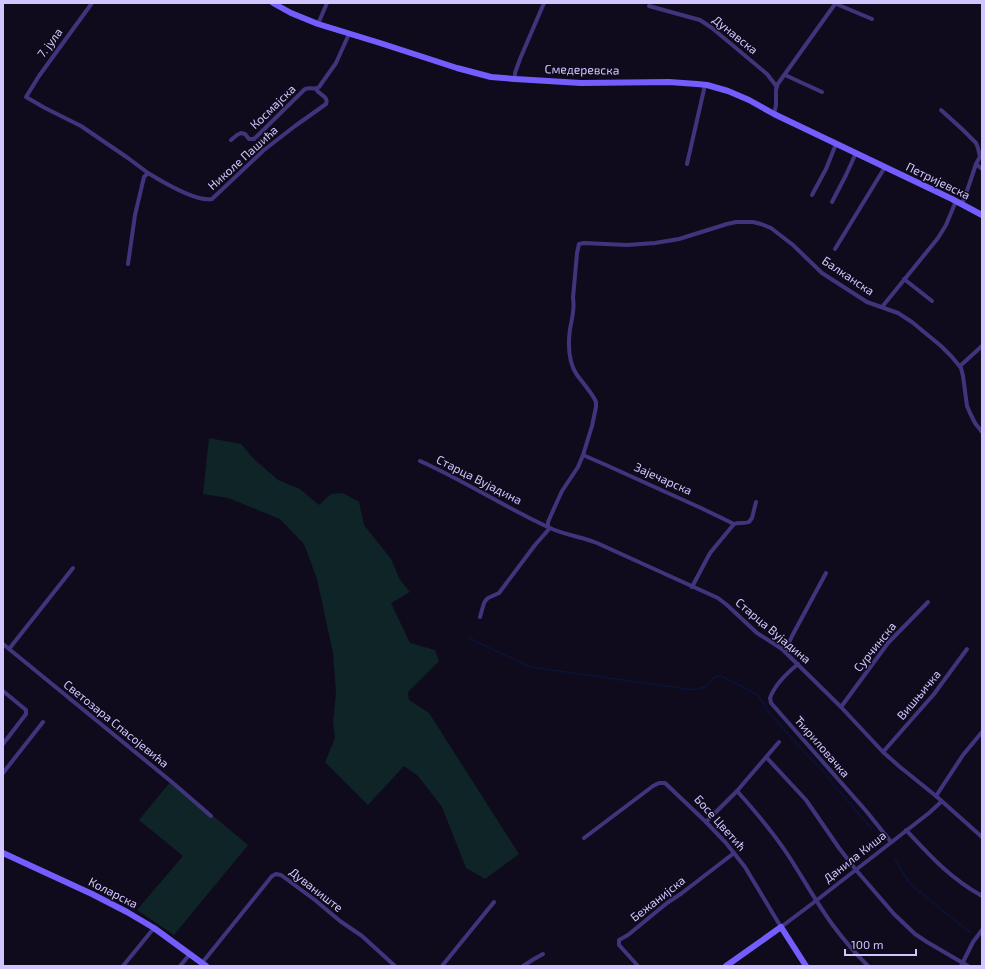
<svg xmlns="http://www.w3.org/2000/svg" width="985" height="969" viewBox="0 0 985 969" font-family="'Exo 2',sans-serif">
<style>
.green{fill:#0e2426}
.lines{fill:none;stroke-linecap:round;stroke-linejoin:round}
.stream{stroke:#081439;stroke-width:1.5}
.street{stroke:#40357c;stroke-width:4}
.secondary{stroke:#745dff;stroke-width:6}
.labels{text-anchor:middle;stroke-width:3;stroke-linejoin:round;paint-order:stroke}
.street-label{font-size:12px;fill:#d3c6ff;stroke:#100b1c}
</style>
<rect width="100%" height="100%" fill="#100b1c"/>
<g class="green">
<path d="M209,438L241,444L253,458L278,480L300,489L319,505L331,494L343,493L359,502L364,525L391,559L400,580L410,592L391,603L410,643L435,650L439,661L408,692L409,700L429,713L519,854L485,879L466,868L442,807L418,776L404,766L368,805L325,762L335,738L333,722L336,693L333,653L317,579L304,544L280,519L228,498L203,494Z"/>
<path d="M171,781L248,845L174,935L137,910L183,856L139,820Z"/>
</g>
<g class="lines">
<g class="stream">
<path d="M469,638L530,667L694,690C697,689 702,688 705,687C712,683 710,675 721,676L758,695L768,711L805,753L825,773L833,784L842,794L871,828"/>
<path d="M895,859L908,881L914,887L949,916L970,932"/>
</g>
<g class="street">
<path d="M92,3L39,76L26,97L45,108L81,126L128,158L148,173"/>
<path d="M834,3L872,19"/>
<path d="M649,6L700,20L712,28L767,74L777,87"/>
<path d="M318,24L327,3"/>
<path d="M785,75L822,92"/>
<path d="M515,79V73L520,59L544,3"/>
<path d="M941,110L962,129L976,143L978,148L980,157"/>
<path d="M774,114L776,105V90L777,85L835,4"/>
<path d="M231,140L237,135L241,133L245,134L249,139H254L305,89C310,87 315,90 319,87L336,63L349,34"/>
<path d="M687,164L705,85"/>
<path d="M976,164L982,169"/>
<path d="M812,195L826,169L836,144"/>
<path d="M832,202L846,175L856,153"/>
<path d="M962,204L968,188L976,164L982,153"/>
<path d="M835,249L885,167"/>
<path d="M128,264L135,215L144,177L148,173C161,181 196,202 212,199L264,150L295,126L326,104C329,96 319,95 316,89"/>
<path d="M904,279L932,301"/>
<path d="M882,307L938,238L946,225L956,201"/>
<path d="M960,366L982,346"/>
<path d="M583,455L606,465L701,508L734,524"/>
<path d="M420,461C465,481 506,508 550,528C565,535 582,537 597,543L718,598L727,605L757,633L782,649L841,707L883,752L900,767L936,796L982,837"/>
<path d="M548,527V522L556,504L562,491L578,467L583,455L592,426L596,407V402L594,398C589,390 583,383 577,375C568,362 568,344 570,329C572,318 575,309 573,298L577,253L579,244L584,243L627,245L655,243L679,239L727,224L736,222H753L761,224L771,228L793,245L822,273L867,302L898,313L912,322L941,346L952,357L961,368L963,376L967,406L970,413L975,423L982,432"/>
<path d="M692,587L710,553L734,524C739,522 744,524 749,522L752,518L756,502"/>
<path d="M480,617L484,603L486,600L488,598L499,593L535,545L550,528"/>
<path d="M3,644L173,783L211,816"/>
<path d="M9,649L73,568"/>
<path d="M785,652L792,636L826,573"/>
<path d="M798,664C787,673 775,684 770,698L771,703L867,812L891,842"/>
<path d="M3,691L26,710V714L3,744"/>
<path d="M841,707L888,643L928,602"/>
<path d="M883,752L934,694L967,649"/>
<path d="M766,757L806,800L839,848L856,870L894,914L915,934L927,942L968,966"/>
<path d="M3,773L43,722"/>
<path d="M737,791C755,811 773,832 788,855C803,878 816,902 832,924C843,939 855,953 868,966"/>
<path d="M936,796L963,755L982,732"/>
<path d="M706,822L737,791L779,742"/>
<path d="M906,830C931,857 950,878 982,896"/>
<path d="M584,838L653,786L659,783H665L706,822L726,843L745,867L781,927L817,900L929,813L941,802"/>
<path d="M202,963L272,876L276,874L281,875L300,889L315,900L340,921L362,936L395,966"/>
<path d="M123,966L154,928"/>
<path d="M180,966L190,954"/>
<path d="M442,966L494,902"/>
<path d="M523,966L534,959L543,954"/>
<path d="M638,966L619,945V940L628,935L667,903L682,893L734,853"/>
<path d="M961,966L973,942L982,930"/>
</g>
<g class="secondary">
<path d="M273,3L291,13L318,24L380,43L457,68L491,77L515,79L581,83L669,82L697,84L707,85L728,91L749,100L774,114L952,199L982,215"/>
<path d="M3,853L92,894L127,912L154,928L206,966"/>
<path d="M726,966L781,927L806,966"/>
</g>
</g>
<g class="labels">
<g class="street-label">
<text transform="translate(735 35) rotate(39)" y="4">Дунавска</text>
<text transform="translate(50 43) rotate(-54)" y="4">7. јула</text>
<text transform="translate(582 70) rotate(1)" y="4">Смедеревска</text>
<text transform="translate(273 107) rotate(-44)" y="4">Космајска</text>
<text transform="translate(243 158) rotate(-42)" y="4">Николе Пашића</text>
<text transform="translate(938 181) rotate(26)" y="4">Петријевска</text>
<text transform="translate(848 276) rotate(34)" y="4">Балканска</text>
<text transform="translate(663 479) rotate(24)" y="4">Зајечарска</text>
<text transform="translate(479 480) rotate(27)" y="4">Старца Вујадина</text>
<text transform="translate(773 631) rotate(40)" y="4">Старца Вујадина</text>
<text transform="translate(875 647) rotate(-51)" y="4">Сурчинска</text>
<text transform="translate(919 695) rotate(-50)" y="4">Вишњичка</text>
<text transform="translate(116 724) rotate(39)" y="4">Светозара Спасојевића</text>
<text transform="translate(822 747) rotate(49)" y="4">Ћириловачка</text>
<text transform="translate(720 823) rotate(48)" y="4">Босе Цветић</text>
<text transform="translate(855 857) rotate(-38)" y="4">Данила Киша</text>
<text transform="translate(316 890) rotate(38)" y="4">Дуваниште</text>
<text transform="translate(113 893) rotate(27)" y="4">Коларска</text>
<text transform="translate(658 899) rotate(-38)" y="4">Бежанијска</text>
</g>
</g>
<rect width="985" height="969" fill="none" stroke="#d3c6ff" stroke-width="8"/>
<path d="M845 949v6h71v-6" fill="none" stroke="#d3c6ff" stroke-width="2"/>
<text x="851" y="949" font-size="12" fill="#d3c6ff" stroke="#100b1c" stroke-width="3" paint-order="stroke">100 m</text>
</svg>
